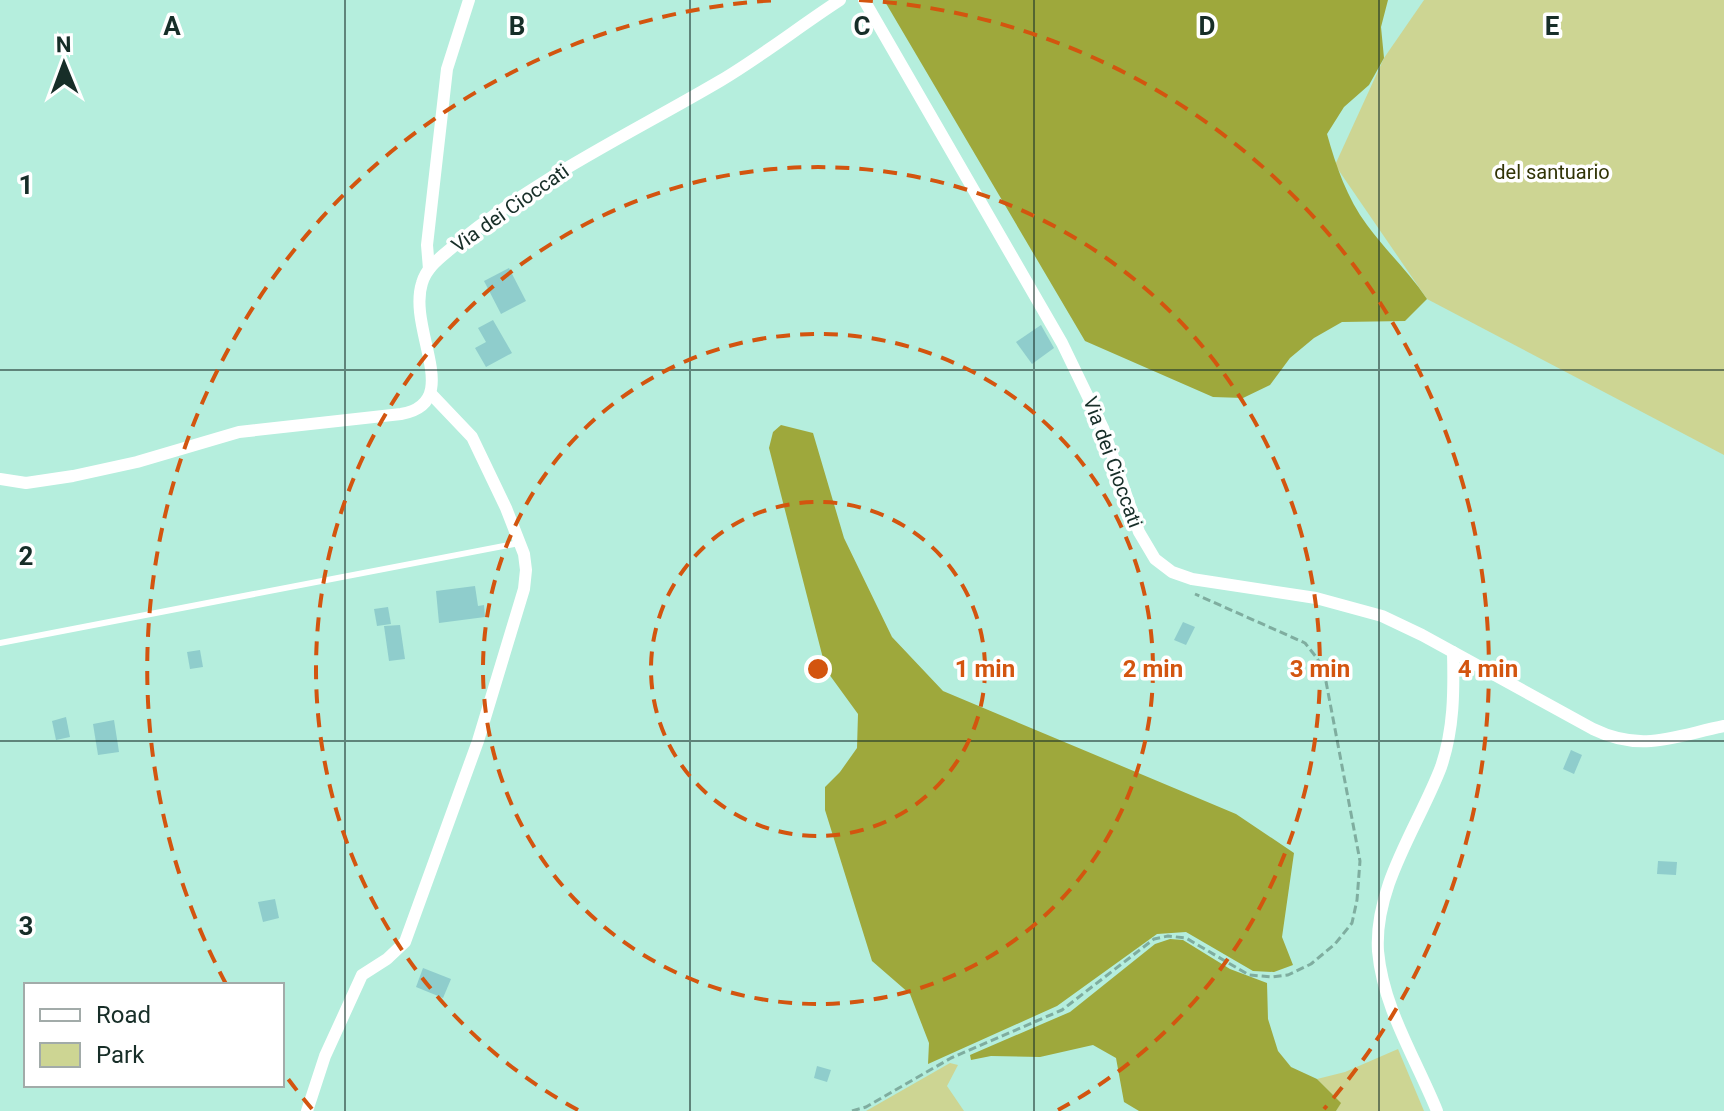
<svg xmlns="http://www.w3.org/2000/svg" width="1724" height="1111" viewBox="0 0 1724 1111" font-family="Roboto,sans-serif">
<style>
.green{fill:#cdd593}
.forest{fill:#9ea83c}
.building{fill:#8fcdcc}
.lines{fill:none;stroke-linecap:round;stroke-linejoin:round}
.path{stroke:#7fad9f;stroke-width:3;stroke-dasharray:8 4;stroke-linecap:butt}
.service{stroke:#fff;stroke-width:6}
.minor{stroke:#fff;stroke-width:12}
.grid{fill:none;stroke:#172e28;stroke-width:2;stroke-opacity:0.55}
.ring{fill:none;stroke:#d3550f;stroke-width:4;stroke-dasharray:14 10}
.labels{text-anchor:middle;stroke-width:7;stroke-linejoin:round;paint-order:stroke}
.park-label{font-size:20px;fill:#313406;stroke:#fff}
.street-label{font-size:20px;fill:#172e28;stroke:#fff}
.grid-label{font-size:26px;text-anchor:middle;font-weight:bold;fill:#172e28;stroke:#fff;stroke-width:7;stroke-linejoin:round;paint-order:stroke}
.centre{fill:#d3550f;stroke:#fff;stroke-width:4}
.ring-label{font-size:24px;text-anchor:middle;font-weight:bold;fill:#d3550f;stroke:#fff;stroke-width:7;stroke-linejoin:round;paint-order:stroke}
</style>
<rect width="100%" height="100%" fill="#b5eedd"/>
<g class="green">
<path d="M1424,0H1724V455L1427,299L1335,165L1384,58Z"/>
<path d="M1398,1049L1424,1111H1336L1340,1103L1317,1079L1345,1072Z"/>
<path d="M950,1063L958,1065L947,1086L964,1111H866Z"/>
</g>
<g class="forest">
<path d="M884,0H1388L1381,27L1384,58L1369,85L1344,107L1327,134C1336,166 1347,198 1367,225C1386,251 1409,272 1427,299L1405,321L1342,322L1314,338L1290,358L1270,385L1243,398L1213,397L1085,341Z"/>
<path d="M781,425L813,433L844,538L892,637L943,691L1236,814L1294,853L1282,937L1293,965L1274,972L1253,971L1186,932L1157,934L1057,1006L928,1064L929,1043L910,994L872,961L825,810V787L840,772L857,748L858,714L826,670L769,448L773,432Z"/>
<path d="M1170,939L1183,940L1230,969L1267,983L1268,1019L1278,1051L1291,1067L1317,1079L1341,1103L1336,1111H1139L1124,1102L1116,1058L1093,1045L1040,1057L991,1056L971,1060L970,1055L1070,1012L1155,944Z"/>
</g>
<g class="building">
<path d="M509,268L526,301L501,314L484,281Z"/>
<path d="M493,320L512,353L486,367L475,348L486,342L478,328Z"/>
<path d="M1041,325L1054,348L1032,364L1016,342Z"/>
<path d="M475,586L478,606L484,605L485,617L439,623L436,591Z"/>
<path d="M388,607L391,624L377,626L374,609Z"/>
<path d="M1183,622L1195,627L1186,645L1174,640Z"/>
<path d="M400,625L405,659L389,661L384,626Z"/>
<path d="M200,650L203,667L190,669L187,652Z"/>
<path d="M66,717L70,737L56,740L52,721Z"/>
<path d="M114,720L119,752L98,755L93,724Z"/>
<path d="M1571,750L1582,755L1574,774L1563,769Z"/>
<path d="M1658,861L1677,862L1676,875L1657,874Z"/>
<path d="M275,899L279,918L263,922L258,902Z"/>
<path d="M423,968L451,979L443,998L416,987Z"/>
<path d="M817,1066L831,1070L827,1082L814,1078Z"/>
</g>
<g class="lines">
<path class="path" d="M852,1111L866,1107L951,1058L1062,1010L1154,939L1168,936L1186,938L1249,975L1272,977L1288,975L1311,964L1335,944L1352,923L1357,900L1360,861L1324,671L1317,658L1305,643L1195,594"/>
<path class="service" d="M0,643L519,543"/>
<g class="minor">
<path d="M864,0L1062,343L1103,428L1139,532L1155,559L1172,572L1192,579L1316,598L1382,616L1422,635L1593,729C1642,753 1675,736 1724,726"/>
<path d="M429,269L427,245L447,69L469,0"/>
<path d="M0,479L26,483L73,476L137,462L239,432L401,414C465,403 407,330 422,283C426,269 437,260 448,251C530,181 628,135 720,81C762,56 800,26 840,0"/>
<path d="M307,1111L325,1056L362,975L387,959L405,942L478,741L524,589L526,570L524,554L506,508L472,437L432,395"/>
<path d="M1437,1111C1416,1059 1383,1008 1378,951C1374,886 1419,825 1441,767C1454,729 1454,691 1453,652"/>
</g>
</g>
<path class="grid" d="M345,0V1111M690,0V1111M1034,0V1111M1379,0V1111M0,370H1724M0,741H1724"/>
<g class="ring">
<circle cx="818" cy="669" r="167"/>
<circle cx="818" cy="669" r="335"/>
<path d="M578 1110A502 502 0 1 1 1058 1110"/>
<path d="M312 1109A670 670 0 0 1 283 1072M226 984A670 670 0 0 1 777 0M859 0A670 670 0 0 1 1324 1109"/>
</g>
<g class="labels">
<g class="park-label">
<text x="1552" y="179">del santuario</text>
</g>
<g class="street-label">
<text transform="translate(510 208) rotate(-35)" y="7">Via dei Cioccati</text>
<text transform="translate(1113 462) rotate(70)" y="7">Via dei Cioccati</text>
</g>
</g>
<g class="grid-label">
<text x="172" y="35">A</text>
<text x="517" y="35">B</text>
<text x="862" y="35">C</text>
<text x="1207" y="35">D</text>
<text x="1552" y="35">E</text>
<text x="26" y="194">1</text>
<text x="26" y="565">2</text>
<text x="26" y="935">3</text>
</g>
<circle cx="818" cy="669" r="12" class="centre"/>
<g class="ring-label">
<text x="985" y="677">1 min</text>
<text x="1153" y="677">2 min</text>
<text x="1320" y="677">3 min</text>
<text x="1488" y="677">4 min</text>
</g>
<rect x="24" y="983" width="260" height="104" fill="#ffffff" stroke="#a2aba9" stroke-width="2"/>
<rect x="40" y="1009" width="40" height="12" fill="#ffffff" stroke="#a2aba9" stroke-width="2"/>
<text x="96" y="1023" font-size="24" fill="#172e28">Road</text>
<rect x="40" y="1043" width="40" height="24" fill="#cdd593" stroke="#a2aba9" stroke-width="2"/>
<text x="96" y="1063" font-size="24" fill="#172e28">Park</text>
<g transform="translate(64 64) rotate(359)" stroke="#ffffff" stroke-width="6" paint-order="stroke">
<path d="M0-6L14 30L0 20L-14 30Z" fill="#172e28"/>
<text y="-12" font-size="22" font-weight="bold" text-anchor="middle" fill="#172e28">N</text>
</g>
</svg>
